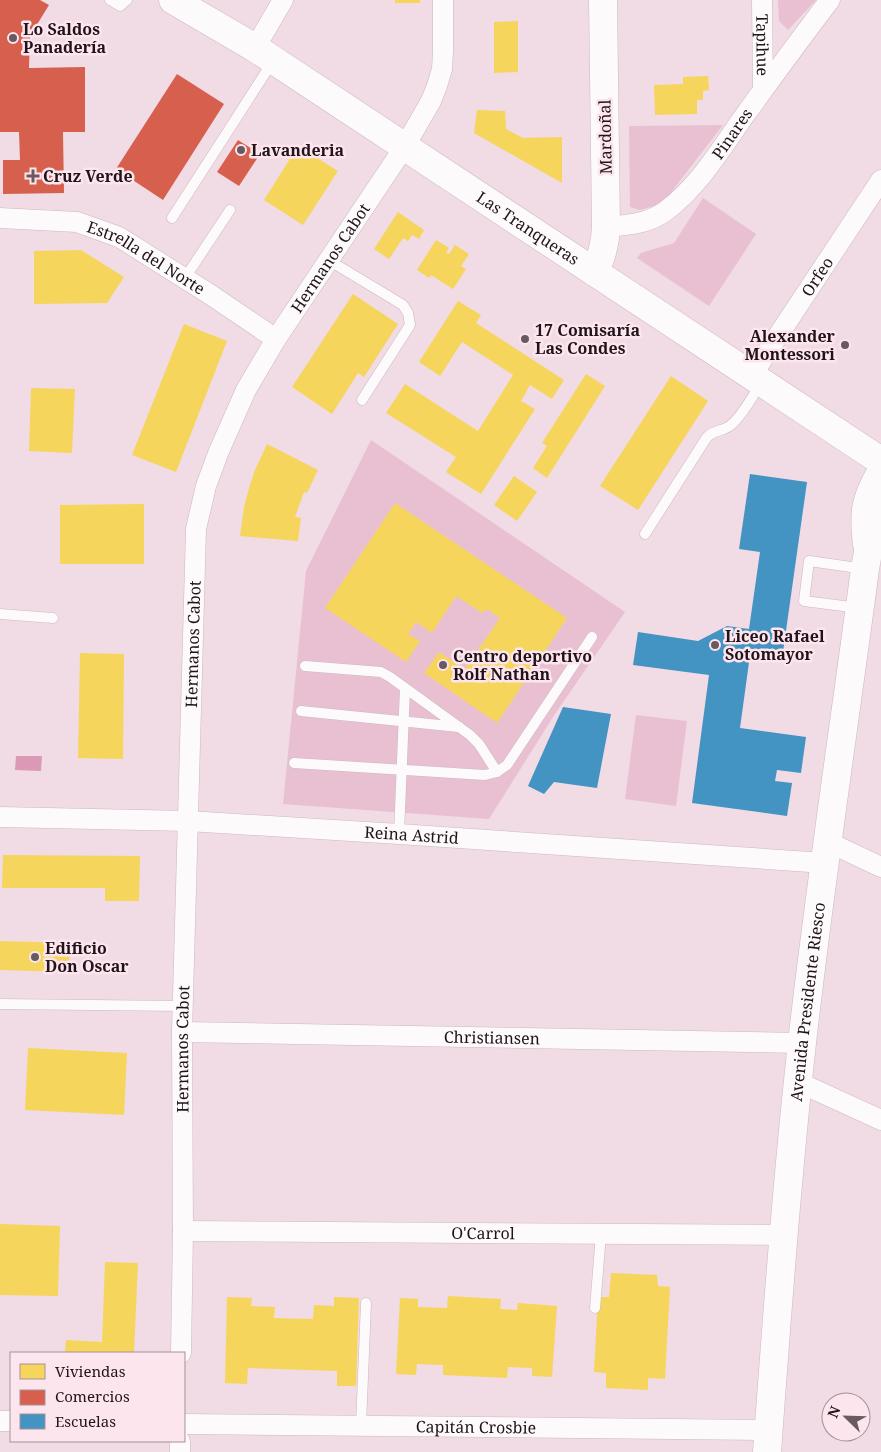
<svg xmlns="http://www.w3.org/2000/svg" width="881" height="1452" viewBox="0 0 881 1452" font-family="'Noto Serif',serif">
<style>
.green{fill:#e9c0d1}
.water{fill:#db99b6}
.homes{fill:#f6d55c}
.shops{fill:#d6604d}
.schools{fill:#4393c3}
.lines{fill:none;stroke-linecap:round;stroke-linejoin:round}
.lane-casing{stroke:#cbb9c0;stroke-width:11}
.street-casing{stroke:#cbb9c0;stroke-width:21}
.secondary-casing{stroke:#cbb9c0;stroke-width:29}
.lane{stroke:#fdfafb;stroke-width:10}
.street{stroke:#fdfafb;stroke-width:20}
.secondary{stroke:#fdfafb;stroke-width:28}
.poi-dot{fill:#695960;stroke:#fde5ee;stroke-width:2}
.labels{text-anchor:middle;stroke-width:5;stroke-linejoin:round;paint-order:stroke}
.poi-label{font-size:16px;font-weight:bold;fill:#201319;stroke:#fde5ee;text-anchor:start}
.street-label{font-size:16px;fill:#201319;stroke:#fde5ee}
</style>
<rect width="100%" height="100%" fill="#f1dbe4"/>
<g class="green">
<path d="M778,0H816L788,30L779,21Z"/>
<path d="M723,125L662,204L640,210L630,207L629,126Z"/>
<path d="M703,198L756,234L709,306L637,258L641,253L674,243Z"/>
<path d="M371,440L625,612L553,717L489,819L283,804L306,571Z"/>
<path d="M636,715L687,721L676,806L625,799Z"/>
</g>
<path class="water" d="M16,756H42L41,771L15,770Z"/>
<g class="homes">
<rect x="395" y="0" width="25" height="3"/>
<path d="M518,21V72L494,73V22Z"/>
<path d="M708,76L709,90L703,91V100H697V114L655,115L654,85L683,84V77Z"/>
<path d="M477,110L505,111L506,129L523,138L562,137V183L474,133Z"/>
<path d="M298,146L338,171L303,225L264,200Z"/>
<path d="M398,212L424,230L419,239L412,235L408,241L403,238L389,259L374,249Z"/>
<path d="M436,240L449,248L446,252L449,254L455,245L469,254L461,266L466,269L453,289L431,275L429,278L417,270Z"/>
<path d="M81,250L124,277L107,303L34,304V251Z"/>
<path d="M353,294L398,324L364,377L358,373L332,414L292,387Z"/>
<path d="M458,301L481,315L476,323L564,380L552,399L530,385L521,401L535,409L481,494L446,472L456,457L386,413L405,384L478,431L513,375L462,342L440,376L419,362Z"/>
<path d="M184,324L227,341L176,472L132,455Z"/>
<path d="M586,374L605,386L547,478L533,468L547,446L542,443Z"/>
<path d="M671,376L708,401L638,510L600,486Z"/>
<path d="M31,388L75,389L72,453L29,451Z"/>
<path d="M267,444L318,470L307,493L304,492L295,517L301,518L298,541L240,536L244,507L249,488L255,470Z"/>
<path d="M514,476L537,492L517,521L494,505Z"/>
<path d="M395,503L567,618L497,723L424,673L439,652L465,669L500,618L487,609L482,613L456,596L432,633L416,622L408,634L420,641L406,662L325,608Z"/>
<path d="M144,504V564H60V505Z"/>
<path d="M80,653L124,654L123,759L78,758Z"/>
<path d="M3,855L140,856L139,901H105V888H2Z"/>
<path d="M0,941L70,943L69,972L0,970Z"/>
<path d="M28,1048L127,1053L124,1115L25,1110Z"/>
<path d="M0,1224L60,1226L58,1296L0,1295Z"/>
<path d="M105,1262L138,1263L134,1353H65L66,1340L102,1342Z"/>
<path d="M611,1273L657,1275L658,1286L670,1287L665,1379L648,1378V1390L606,1388V1373L594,1372L598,1297H609Z"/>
<path d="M448,1296L501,1299L500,1309L517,1310L518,1303L557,1306L552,1377L532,1376V1368L508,1367L507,1378L443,1375V1365L417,1364L416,1375L396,1374L400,1298L418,1299V1307L447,1308Z"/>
<path d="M227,1297L252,1298L251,1306L275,1307L274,1318L313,1319L314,1305L334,1306V1297L359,1298L356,1386H337V1371L248,1368L247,1384L225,1383Z"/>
</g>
<g class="shops">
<path d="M0,0H40L49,5L30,36L29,68L85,67V132H63L64,193L3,194V160H20L19,132H0Z"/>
<path d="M177,74L224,104L163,200L116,169Z"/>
<path d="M238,140L260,154L239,186L217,172Z"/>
</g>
<g class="schools">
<path d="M750,474L807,482L782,659L750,655L740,728L806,737L801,773L777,770L775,781L792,783L787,816L692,803L709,675L633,665L638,632L698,641L727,626L749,629L760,552L739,549Z"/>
<path d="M563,707L611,714L597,788L554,782L544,794L528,786Z"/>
</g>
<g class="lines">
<g class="lane-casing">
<g id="lane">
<path d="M110,0L120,6L127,0"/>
<path d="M172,218L273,61"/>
<path d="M330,261L403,305L408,313L410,325L362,400"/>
<path d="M185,278L230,210"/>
<path d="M645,534L707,437C714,430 724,431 731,425C744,414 752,396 762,382"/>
<path d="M859,608L804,601L809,561L865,569"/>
<path d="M0,614L53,618"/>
<path d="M305,666L381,672L390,677L470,735L479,744L497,772"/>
<path d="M301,711L459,727"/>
<path d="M294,763L485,775L497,772L507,765L592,637"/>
<path d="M399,834L405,689"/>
<path d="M0,1004L183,1006"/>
<path d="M595,1308L601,1234"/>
<path d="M361,1426L366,1303"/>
</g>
</g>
<g class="street-casing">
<g id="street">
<path id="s1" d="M762,0L763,89"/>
<path d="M255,48L283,0"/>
<path id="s2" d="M0,218L77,222L119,237L211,295L276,339"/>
<path id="s3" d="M606,227C627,225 649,224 667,210C698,186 720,151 742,119C771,79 800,39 830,0"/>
<path id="s4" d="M752,375L881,180"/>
<path id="s5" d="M0,817L188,821L399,834L825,863"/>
<path d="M828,842L881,867"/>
<path id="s6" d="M182,1032L802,1043"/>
<path d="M798,1082L881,1120"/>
<path id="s7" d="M183,1231L783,1235"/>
<path id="s8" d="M181,1353L183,1231L182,1032L196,529L206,486L219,451L246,390L276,339L405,146L431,101L437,86L442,69L443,52V0"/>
<path d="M0,1421H11"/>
<path id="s9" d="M184,1424L769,1430"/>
<path d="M180,1452V1441"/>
</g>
</g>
<g class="secondary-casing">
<g id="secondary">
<path id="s10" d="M173,0L255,48L881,461"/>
<path d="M594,272C602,258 605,244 606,227L603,0"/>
<path d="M867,544C863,512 865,500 881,472"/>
<path id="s11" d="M767,1452C777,1315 787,1179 802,1043C820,884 844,727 865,569L868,552L875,540L881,519"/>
</g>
</g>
<use href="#lane" class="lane"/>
<use href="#street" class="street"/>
<use href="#secondary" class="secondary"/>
</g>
<g class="poi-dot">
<circle cx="13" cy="38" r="5"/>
<circle cx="241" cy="150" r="5"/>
<path d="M30.5 168.5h5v5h5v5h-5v5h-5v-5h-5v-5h5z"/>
<circle cx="525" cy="339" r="5"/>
<circle cx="845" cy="345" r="5"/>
<circle cx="715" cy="645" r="5"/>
<circle cx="443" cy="665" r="5"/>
<circle cx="35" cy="957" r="5"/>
</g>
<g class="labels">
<g class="poi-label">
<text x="23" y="35">Lo Saldos<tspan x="23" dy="18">Panadería</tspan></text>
<text x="251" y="156">Lavanderia</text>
<text x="43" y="182">Cruz Verde</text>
<text x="535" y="336">17 Comisaría<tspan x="535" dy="18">Las Condes</tspan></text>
<text x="835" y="342" text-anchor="end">Alexander<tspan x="835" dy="18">Montessori</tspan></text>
<text x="725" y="642">Liceo Rafael<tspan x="725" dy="18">Sotomayor</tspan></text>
<text x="453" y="662">Centro deportivo<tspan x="453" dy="18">Rolf Nathan</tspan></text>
<text x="45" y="954">Edificio<tspan x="45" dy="18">Don Oscar</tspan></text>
</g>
<g class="street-label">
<text dy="6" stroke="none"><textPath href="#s1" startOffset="45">Tapihue</textPath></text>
<text dy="6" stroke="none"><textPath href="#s3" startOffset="165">Pinares</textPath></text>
<text transform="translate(605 137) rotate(-91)" y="6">Mardoñal</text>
<text dy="6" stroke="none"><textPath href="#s10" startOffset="422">Las Tranqueras</textPath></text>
<text dy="6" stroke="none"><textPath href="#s8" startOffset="1129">Hermanos Cabot</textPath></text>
<text dy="6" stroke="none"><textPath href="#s2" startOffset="155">Estrella del Norte</textPath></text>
<text dy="6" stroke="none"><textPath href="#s4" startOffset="118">Orfeo</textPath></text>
<text dy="6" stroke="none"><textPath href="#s8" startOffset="709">Hermanos Cabot</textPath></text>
<text dy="6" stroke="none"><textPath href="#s5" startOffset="412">Reina Astrid</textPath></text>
<text dy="6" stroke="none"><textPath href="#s11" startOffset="452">Avenida Presidente Riesco</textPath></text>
<text dy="6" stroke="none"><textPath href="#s6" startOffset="310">Christiansen</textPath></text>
<text dy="6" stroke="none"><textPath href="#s8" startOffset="304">Hermanos Cabot</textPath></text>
<text dy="6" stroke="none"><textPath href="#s7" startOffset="300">O'Carrol</textPath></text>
<text dy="6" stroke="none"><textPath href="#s9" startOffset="292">Capitán Crosbie</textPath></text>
</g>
</g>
<rect x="10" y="1352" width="175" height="90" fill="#fde5ee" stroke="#a59199"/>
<rect x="20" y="1364" width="25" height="15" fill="#f6d55c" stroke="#a59199"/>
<text x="55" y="1377" font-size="15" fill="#201319">Viviendas</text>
<rect x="20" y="1390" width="25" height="15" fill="#d6604d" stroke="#a59199"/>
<text x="55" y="1402" font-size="15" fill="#201319">Comercios</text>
<rect x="20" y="1414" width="25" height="15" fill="#4393c3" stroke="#a59199"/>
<text x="55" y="1427" font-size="15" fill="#201319">Escuelas</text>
<g transform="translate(846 1417) rotate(293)"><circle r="24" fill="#fde5ee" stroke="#a59199"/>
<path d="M0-4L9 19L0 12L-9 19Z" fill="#695960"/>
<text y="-8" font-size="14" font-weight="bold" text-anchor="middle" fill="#201319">N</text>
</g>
</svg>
